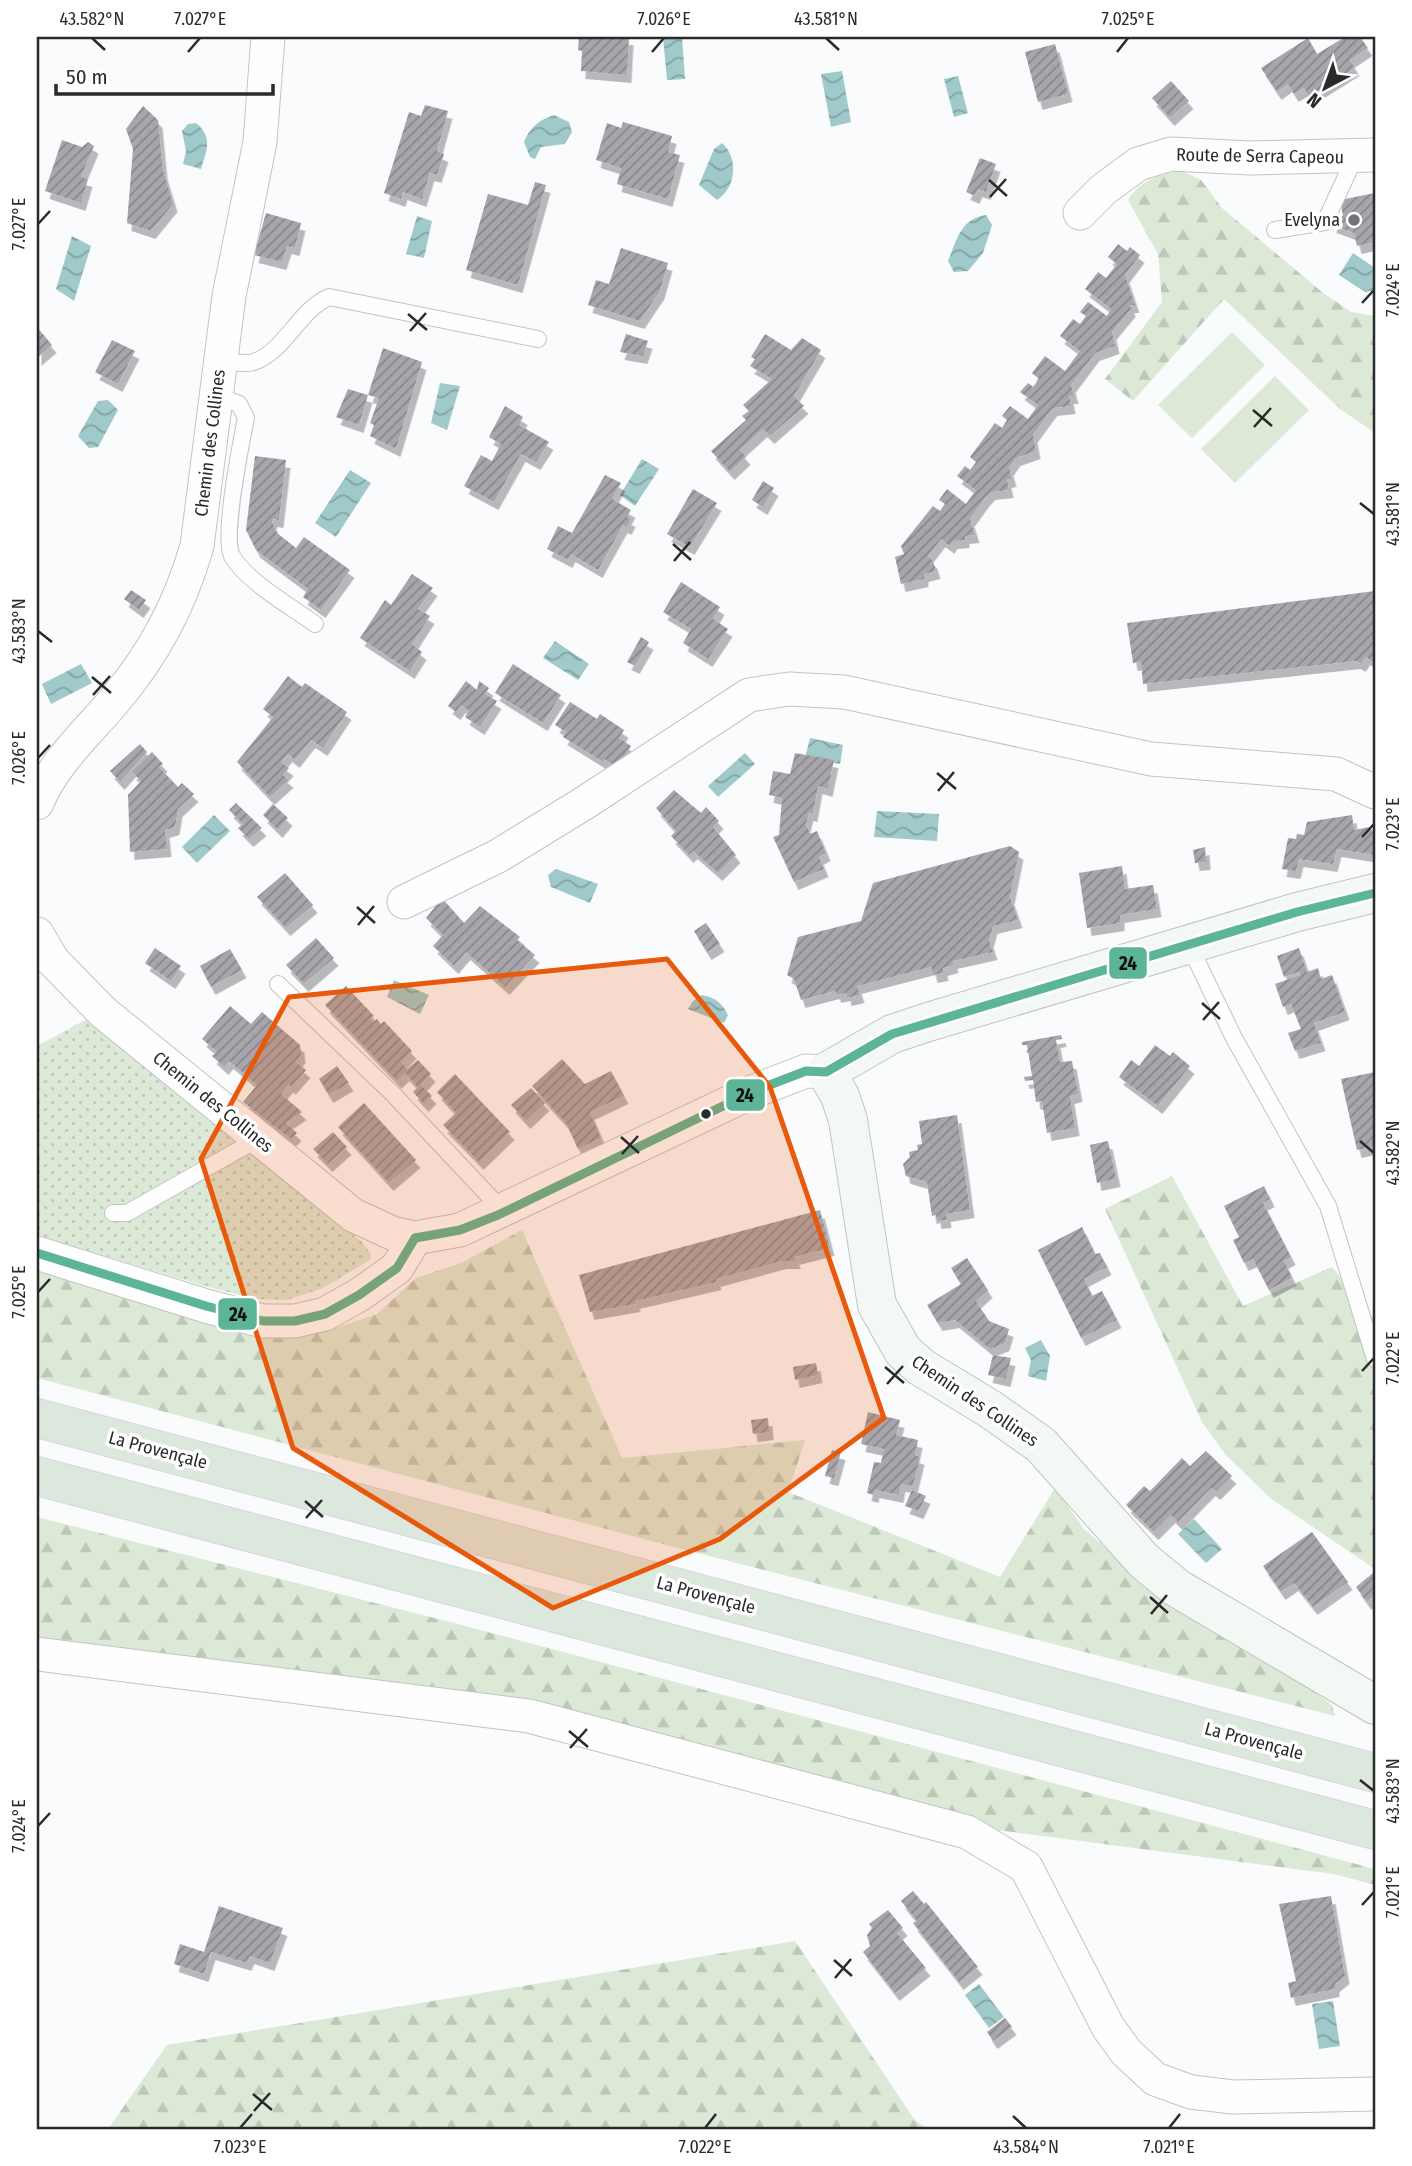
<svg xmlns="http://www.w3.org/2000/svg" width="1412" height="2166" viewBox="0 0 1412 2166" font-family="'Fira Sans Condensed',sans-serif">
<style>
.grass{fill:url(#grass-dots)}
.forest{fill:url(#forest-firs)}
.pitch{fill:#dce9d7}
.water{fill:url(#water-waves)}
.building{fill:url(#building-hatch);filter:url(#shadow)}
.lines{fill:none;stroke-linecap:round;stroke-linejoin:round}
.lane-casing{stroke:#c2c3c5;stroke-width:18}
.street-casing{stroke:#c2c3c5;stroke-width:35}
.secondary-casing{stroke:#c2c3c5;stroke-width:40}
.highway-casing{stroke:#d7d7d8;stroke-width:40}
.lane{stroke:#fefeff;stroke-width:16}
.street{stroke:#fefeff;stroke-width:33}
.secondary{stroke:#f4f8f4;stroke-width:38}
.highway{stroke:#dce8dd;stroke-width:38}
.bus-1-casing{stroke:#fff;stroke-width:14}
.bus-1{stroke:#5db597;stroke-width:9}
.marked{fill:#e8590c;fill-opacity:0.2;stroke:#e8590c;stroke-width:5;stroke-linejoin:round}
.ticks{fill:none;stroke:#292a2b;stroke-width:2.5}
.poi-dot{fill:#727374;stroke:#fff;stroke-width:2.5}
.bus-dot{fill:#292a2b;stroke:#fff;stroke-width:2.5}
.labels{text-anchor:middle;stroke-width:7;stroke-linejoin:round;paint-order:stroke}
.street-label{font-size:18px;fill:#292a2b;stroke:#fff}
.poi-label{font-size:18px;fill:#292a2b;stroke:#fff;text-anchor:end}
.line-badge{stroke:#fff;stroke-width:2.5}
.pale-badge-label{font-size:19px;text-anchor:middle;font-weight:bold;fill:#111}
.neatline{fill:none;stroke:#292a2b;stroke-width:2.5}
.ticks-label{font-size:18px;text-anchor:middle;fill:#292a2b}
</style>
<defs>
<pattern id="grass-dots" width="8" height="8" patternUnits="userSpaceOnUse" patternTransform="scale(1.75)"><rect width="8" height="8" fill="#dce9d7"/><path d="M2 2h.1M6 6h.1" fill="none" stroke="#bdc8b9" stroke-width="1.8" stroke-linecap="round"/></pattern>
<pattern id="forest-firs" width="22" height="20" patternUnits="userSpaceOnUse" patternTransform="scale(1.75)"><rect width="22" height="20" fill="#dce9d7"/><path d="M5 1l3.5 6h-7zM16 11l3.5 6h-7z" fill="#bdc8b9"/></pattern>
<pattern id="water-waves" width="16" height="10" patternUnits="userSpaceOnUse" patternTransform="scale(1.75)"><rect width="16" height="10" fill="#a0c9c9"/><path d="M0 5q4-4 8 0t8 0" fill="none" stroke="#82a3a3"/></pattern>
<pattern id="building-hatch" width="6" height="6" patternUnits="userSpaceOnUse" patternTransform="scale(1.75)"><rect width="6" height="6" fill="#a9a5ac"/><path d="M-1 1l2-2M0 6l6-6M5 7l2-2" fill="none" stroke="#8a878c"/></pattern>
<filter id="shadow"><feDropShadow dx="4.5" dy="8" stdDeviation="0" flood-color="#0004"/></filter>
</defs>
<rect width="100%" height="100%" fill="#fafbfd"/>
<path class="grass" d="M87,1019L361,1241L371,1254L370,1260L323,1288L287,1300L255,1299L204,1286L37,1235V1046Z"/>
<g class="forest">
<path d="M1180,170L1201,180L1222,208L1322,292L1351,312L1375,316V433L1340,409L1224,299L1133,401L1105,379L1162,302L1158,254L1128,200C1140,180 1158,176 1180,170Z"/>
<path d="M1172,1176L1243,1306L1332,1267L1375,1320V1569L1270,1498L1225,1454L1202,1422L1105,1209Z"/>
<path d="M522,1230L622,1458L805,1440L788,1492L1000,1577L1055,1488L1084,1529L1142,1579L1313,1691L1332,1705L1335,1716L678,1548L37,1378V1271L171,1312L286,1335L333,1329L377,1314L416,1278L461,1263Z"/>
<path d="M37,1517L458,1624L1375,1869V1885L1334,1874L982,1828L472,1722L37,1665Z"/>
<path d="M795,1941L914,2119L927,2129H108L167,2045Z"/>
</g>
<g class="pitch">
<path d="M1232,332L1265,365L1192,438L1158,405Z"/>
<path d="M1275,376L1309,410L1235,483L1201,449Z"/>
</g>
<g class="water">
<path d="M663,37H682L685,79L667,80Z"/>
<path d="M842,71L851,122L831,127L821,74Z"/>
<path d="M958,76L968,113L954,117L944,79Z"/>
<path d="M554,115L569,122L572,132L565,144L541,147L535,159L530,157L524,142C530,127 539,120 554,115Z"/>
<path d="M196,123C213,137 207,150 201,169L183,164L186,151L182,131L188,124Z"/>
<path d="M722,143C739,158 736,188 717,200L699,185L714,149Z"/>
<path d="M986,215L992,225L983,253L968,271L954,272L948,261C957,240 960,219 986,215Z"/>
<path d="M417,216L432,221L424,258L406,254Z"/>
<path d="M72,236L91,246L74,301L56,289Z"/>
<path d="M1353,253L1375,268V290L1365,292L1339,275Z"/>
<path d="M440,383L460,386L447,430L431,423Z"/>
<path d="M108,400L118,410L98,447L89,448L78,436L98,401Z"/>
<path d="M642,459L659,469L635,506L620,495Z"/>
<path d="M350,470L371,483L336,537L315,523Z"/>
<path d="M555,641L589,664L578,680L543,658Z"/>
<path d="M81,664L92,683L51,704L42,684Z"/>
<path d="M810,738L843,745L840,764L805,758Z"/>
<path d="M745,753L755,764L718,797L708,786Z"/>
<path d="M877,811L939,814L937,841L874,837Z"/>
<path d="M214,815L230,831L197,863L182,847Z"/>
<path d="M556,869L598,884L590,903L551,887L548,875Z"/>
<path d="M394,980L429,995L420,1014L387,997Z"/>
<path d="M702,995C716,998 722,1003 728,1015L724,1023L688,1009L693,1001Z"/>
<path d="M1041,1340L1050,1356L1046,1381L1028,1376L1031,1360L1025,1348Z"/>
<path d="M1194,1519L1222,1549L1206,1563L1178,1534Z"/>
<path d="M979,1984L1004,2017L989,2028L965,1995Z"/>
<path d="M1333,2001L1340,2046L1319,2049L1312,2004Z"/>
</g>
<g class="building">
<path d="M579,37H629L627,75L581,71L582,51L578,50Z"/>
<path d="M1345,37H1360L1368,48L1350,60L1355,68L1309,97L1304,88L1294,94L1288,84L1277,92L1261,68L1308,38L1317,54Z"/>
<path d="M1055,44L1068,94L1038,102L1025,52Z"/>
<path d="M1171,81L1189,101L1170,118L1152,98Z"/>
<path d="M425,105L448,111L437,151L444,154L437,175L430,173L422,199L403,192L401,199L384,193L409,112L421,116Z"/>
<path d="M143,106L158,120L163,171L173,204L151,231L127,223L133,149L126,129Z"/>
<path d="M623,122L672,136L668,152L680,155L668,199L617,184L621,168L596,160L607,123L621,128Z"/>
<path d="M62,140L82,147L88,142L94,146L81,177L88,179L81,203L45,191Z"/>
<path d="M980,158L996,164L986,192L978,189L975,196L966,192Z"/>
<path d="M535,182L546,185L518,285L466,270L488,194L528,205Z"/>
<path d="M1375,193V242L1357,246L1354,233L1332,225L1334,216H1343L1340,200Z"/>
<path d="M266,213L301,223L295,248L287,246L282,262L254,255Z"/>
<path d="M1118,244L1127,251L1130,247L1140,255L1125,275L1135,305H1130L1131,309L1112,332L1115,346L1095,353L1071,385L1074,396H1069L1071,406L1053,408L1049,413L1033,435L1036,451L1016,458L1009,468L1012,479L1007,480L1009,490L991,492L986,497L970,519L975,535L965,536V540L953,541L950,546L941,539L928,556L933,561L936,571L924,574V579L901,584L895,557L904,554L901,546L933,506L940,511L945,504L939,500L947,489L966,504L976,490L957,476L965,466L970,470L976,462L970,457L995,423L1002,428L1007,420L1002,416L1010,406L1028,419L1038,405L1020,392L1028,383L1033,387L1039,379L1032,373L1045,356L1065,371L1080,351L1060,336L1073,319L1080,324L1086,316L1080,312L1088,302L1107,316L1111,309L1085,289L1098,272L1106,278L1117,264L1108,257Z"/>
<path d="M621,248L668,263L660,291L640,321L588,305L596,280L609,284Z"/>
<path d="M37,327L52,345L37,358Z"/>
<path d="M626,334L648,341L643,356L620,352Z"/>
<path d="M765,334L791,350L802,338L821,350L794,396L804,406L770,436L763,429L740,450L746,457L730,472L711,451L746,420L742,416L749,411L743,405L772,379L750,366L755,359L751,357Z"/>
<path d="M112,340L135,351L118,384L95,372Z"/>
<path d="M383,348L422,362L396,449L370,436L374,425L370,423L379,398L368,395Z"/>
<path d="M348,389L368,395L359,425L336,417Z"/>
<path d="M505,406L523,417L519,425L549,442L536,462L521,454L494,502L464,486L481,455L492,461L501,444L489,437Z"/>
<path d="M255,456L286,460L279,520L273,519L272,522L277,533L296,548L304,537L350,570L321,610L303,597L308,589L256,550L246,530Z"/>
<path d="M605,475L621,483L612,499L631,510L627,517L631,519L627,527L623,525L598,570L571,554L568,560L547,549L558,526L572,533Z"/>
<path d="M763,481L774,488L763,507L752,500Z"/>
<path d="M693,489L717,503L690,547L667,534Z"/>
<path d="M412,574L433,588L418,609L430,616L412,644L422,652L410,671L360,638L385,600L391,605Z"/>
<path d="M681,582L720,607L713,619L728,629L708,659L683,643L691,629L663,612Z"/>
<path d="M131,590L146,600L139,610L124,599Z"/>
<path d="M1375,591V664L1366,657L1361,664L1356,661L1143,684L1141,662L1133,663L1127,623Z"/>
<path d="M641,637L649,642L635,666L627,662Z"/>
<path d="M513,664L561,695L543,723L495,693Z"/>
<path d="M288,676L302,687L305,683L347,712L323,748L311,740L295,760L288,754L281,762L289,768L283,775L289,780L270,797L237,762L273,717L263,709Z"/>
<path d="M466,681L477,690L479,681L489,688L485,694L497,701L480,727L465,717L469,711L461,705L456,712L448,706Z"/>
<path d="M570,702L597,719L600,714L624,730L619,738L631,746L618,768L604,759L603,762L563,737L566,732L555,725Z"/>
<path d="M140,744L147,752L120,782L110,771Z"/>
<path d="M152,752L163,764L159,767L178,787L182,783L194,794L178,809L175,827L165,830L167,849L130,852L128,795L141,781L132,772Z"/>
<path d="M795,753L834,760L828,789L818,786L813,814L809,813L806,824L810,834L817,831L826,853L819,857L824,869L794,882L773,837L779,835L782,798L769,795L773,771L790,774Z"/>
<path d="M674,790L701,813L706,807L719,821L713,827L736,855L718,873L693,851L689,855L671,836L676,831L656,808Z"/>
<path d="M236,803L262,828L249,839L238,828L243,824L229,810Z"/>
<path d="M273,804L288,818L278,830L263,815Z"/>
<path d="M1352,815L1354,830L1370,827L1375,835L1374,855L1337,849L1333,864L1299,859L1296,871L1282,869L1288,838L1296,839L1297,834L1304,835L1307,822Z"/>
<path d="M1010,846L1019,852L1010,897L1018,920L993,926L989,940L993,952L953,961L954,965L943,968L944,973L933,975L931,967L857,986L860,995L847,998L846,993L837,995L835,991L801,1000L794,979L787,975L798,937L861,921L873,883Z"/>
<path d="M1205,847L1206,862L1195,863L1193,850Z"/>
<path d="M1122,866L1125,889L1153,885L1157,909L1120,915V923L1087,928L1079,873Z"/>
<path d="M285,873L313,905L286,928L257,897Z"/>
<path d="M442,898L464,923L480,906L520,937L517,940L535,955L505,987L466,952L454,966L433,946L443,935L426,918Z"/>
<path d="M706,923L720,944L707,952L694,931Z"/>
<path d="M316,938L334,958L304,984L286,965Z"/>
<path d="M155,948L181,966L171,981L145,963Z"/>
<path d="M1299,948L1307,972L1318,968L1321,979L1332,975L1345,1012L1314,1023L1321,1043L1295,1051L1288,1033L1301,1029L1291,1004L1283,1007L1275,984L1300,975L1299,972L1284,977L1277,956Z"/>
<path d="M230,949L242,970L211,987L200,966Z"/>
<path d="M346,986L374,1016L370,1019L373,1022L377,1019L381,1024L384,1021L412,1051L401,1062L407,1069L418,1060L431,1074L421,1085L432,1096L424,1104L413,1092L418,1087L405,1073L397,1081L325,1005Z"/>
<path d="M230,1006L251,1024L262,1012L300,1045L301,1055L296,1062L306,1070L291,1087L289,1084L281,1094L302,1112L286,1123L297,1133L291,1139L243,1102L257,1085L229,1061L224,1067L212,1056L217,1052L202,1039Z"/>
<path d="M1061,1035L1062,1039L1056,1040L1060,1062L1072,1061L1078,1094L1070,1096L1075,1128L1047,1133L1042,1101L1036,1102L1033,1080L1025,1081L1024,1077L1032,1076L1027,1045H1022V1042Z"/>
<path d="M1155,1045L1170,1056L1173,1052L1190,1066L1158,1106L1119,1077L1131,1060L1139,1066Z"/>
<path d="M562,1059L585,1084L611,1071L624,1096L590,1112L601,1138L578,1149L566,1123L532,1086Z"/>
<path d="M337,1066L349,1083L329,1095L319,1079Z"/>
<path d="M1375,1072V1146L1357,1150L1341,1079Z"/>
<path d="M455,1074L510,1132L479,1162L443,1125L456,1113L437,1092Z"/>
<path d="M531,1088L545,1103L526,1121L511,1105Z"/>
<path d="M364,1103L416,1160L389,1183L338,1127Z"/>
<path d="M957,1115L970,1210L946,1214L947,1220L937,1221L936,1215L932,1216L927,1182L906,1176L903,1164L910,1157L909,1152L918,1150L917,1145L922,1144L919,1121Z"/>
<path d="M333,1132L347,1147L328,1164L313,1149Z"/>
<path d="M1108,1141L1116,1179L1097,1183L1090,1145Z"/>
<path d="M1264,1186L1270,1199L1263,1203L1291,1257L1284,1261L1292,1278L1269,1290L1253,1259L1244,1263L1233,1240L1239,1237L1224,1206Z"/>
<path d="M820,1210L830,1248L795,1257L796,1261H782L716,1279L717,1282L635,1301L636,1304L590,1312L579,1275Z"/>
<path d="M1082,1227L1095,1254L1100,1253L1107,1267L1084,1279L1092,1296L1102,1291L1117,1320L1081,1338L1038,1250Z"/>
<path d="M967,1258L988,1290L976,1301L989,1321L1009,1329L1005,1343L990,1349L955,1320L938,1323L927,1305L961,1284L951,1268Z"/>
<path d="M993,1355L1011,1358L1006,1379L988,1375Z"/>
<path d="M816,1363L818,1375L795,1380L793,1367Z"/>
<path d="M868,1412L900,1420L896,1435L918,1440L915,1455L920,1457L913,1486L901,1484L899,1495L875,1490L874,1495L867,1493L874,1462L881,1463L884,1449L861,1444Z"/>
<path d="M768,1418L769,1432L753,1434L751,1420Z"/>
<path d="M832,1450L841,1452L834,1478L825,1476Z"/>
<path d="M1206,1451L1232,1476L1216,1492L1211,1488L1178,1522L1171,1515L1154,1532L1126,1505L1144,1486L1150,1491L1182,1458L1190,1466Z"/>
<path d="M912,1490L926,1496L919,1511L905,1506Z"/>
<path d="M1312,1532L1348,1582L1313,1607L1294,1583L1281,1592L1263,1566Z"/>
<path d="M1373,1573L1375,1595L1367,1602L1356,1587Z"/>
<path d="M913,1891L924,1904L926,1902L978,1967L959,1982L913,1923L917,1921L901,1901Z"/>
<path d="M1331,1896L1345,1976L1335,1984V1989L1291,1998L1288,1983L1296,1981L1279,1904Z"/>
<path d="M219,1906L283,1928L270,1963L250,1956L247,1963L211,1952L204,1974L174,1964L180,1944L204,1952Z"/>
<path d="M888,1910L903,1928L897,1933L926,1968L895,1993L863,1952L870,1946L867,1935L872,1928L869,1924Z"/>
<path d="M1005,2018L1012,2027L993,2041L987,2032Z"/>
</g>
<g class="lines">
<g class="lane-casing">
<g id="lane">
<path d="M1275,230L1325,222L1355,157"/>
<path d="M220,361C229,361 245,365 254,362C285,351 299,310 329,297L538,339"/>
<path d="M218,396L239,404L246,418C241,443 222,538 232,556C247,582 292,607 315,624"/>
<path d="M1189,945L1234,1038L1328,1206L1375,1359"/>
<path d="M278,984L393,1094L504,1212"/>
<path d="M113,1213H127L258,1139"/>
</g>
</g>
<g class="street-casing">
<g id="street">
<path d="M1080,213L1104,189L1138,164L1171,154L1250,158L1375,155"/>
<path d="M37,803C53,763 87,733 114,701C154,654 180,605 197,546L229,296L260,142L268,37"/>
<path d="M404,902L498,856L586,802L749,695L789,689L844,692L1151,759L1336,774L1375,792"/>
<path d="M37,934L53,961L103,1012L353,1215L392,1233L415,1238L460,1230L754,1091L806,1071L826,1072"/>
<path d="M37,1253L206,1306L263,1321H295L325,1314L359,1295L397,1268L415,1238"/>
<path d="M37,1654L529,1716L967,1832L1026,1867L1108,2027L1126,2052L1155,2079L1191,2092L1233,2097L1375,2094"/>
</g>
</g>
<g class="secondary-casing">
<path id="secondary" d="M1375,893L1297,912L928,1022L892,1034L826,1072L840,1096L848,1120L877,1305L903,1351L921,1367L990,1409L1041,1445L1144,1561L1177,1588L1375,1705"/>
</g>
<g class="highway-casing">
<g id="highway">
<path d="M37,1418L1375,1773"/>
<path d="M37,1476L1375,1830"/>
</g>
</g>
<use href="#lane" class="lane"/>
<use href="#street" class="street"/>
<use href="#secondary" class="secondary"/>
<use href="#highway" class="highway"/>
<g class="bus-1-casing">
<g id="bus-1">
<path d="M415,1238L460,1230L498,1215L754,1091L806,1071L826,1072L892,1034L1297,912L1375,893"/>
<path d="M37,1253L206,1306L263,1321H295L325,1314L359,1295L397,1268L415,1238"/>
</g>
</g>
<use href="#bus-1" class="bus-1"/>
</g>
<path class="marked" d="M667,959L770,1087L884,1418L720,1539L553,1608L293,1448L201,1159L289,997Z"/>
<path class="ticks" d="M92,38L105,50M826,38L839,50M188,52L200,38M652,52L664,38M1117,52L1128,38M989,180L1007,196M990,197L1006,179M38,224L50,211M1362,303L1374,290M408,314L427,330M410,331L426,313M1253,410L1272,426M1254,427L1271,408M1360,503L1374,514M673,544L691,560M674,561L690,542M38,631L52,642M92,677L111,693M93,695L110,676M38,758L50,745M937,773L956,789M938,791L954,772M1362,837L1374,824M357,907L375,923M358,925L374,906M1202,1003L1220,1019M1203,1020L1219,1002M621,1137L639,1153M1360,1141L1374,1153M622,1154L638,1136M38,1292L50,1279M885,1367L904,1383M1362,1371L1374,1358M887,1384L903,1366M305,1501L323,1517M306,1518L322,1500M1150,1597L1168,1613M1151,1614L1167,1595M569,1731L588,1747M570,1748L587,1729M1360,1780L1374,1791M38,1826L50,1813M1362,1905L1374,1892M834,1960L852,1976M835,1978L851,1959M253,2094L272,2110M254,2111L270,2093M1013,2116L1026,2128M240,2128L252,2114M705,2128L716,2114M1169,2128L1180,2114"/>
<circle class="poi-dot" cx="1354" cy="220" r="7"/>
<circle class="bus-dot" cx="706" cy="1114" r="6"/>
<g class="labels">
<g class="street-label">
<text transform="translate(1260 156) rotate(1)" y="6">Route de Serra Capeou</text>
<text transform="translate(210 443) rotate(-83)" y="6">Chemin des Collines</text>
<text transform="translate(213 1102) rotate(39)" y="6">Chemin des Collines</text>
<text transform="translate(975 1401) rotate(34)" y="6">Chemin des Collines</text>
<text transform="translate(158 1450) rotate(15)" y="6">La Provençale</text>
<text transform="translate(706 1595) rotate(15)" y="6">La Provençale</text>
<text transform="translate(1254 1741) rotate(15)" y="6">La Provençale</text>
</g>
<g class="poi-label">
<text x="1340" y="226">Evelyna</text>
</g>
</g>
<g class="line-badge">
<rect x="1108" y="946" width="40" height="34" rx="7" fill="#5db597"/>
<rect x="725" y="1078" width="41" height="34" rx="7" fill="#5db597"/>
<rect x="217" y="1297" width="41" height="34" rx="7" fill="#5db597"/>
</g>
<g class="pale-badge-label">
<text x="1128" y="970">24</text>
<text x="745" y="1102">24</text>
<text x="238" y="1321">24</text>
</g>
<rect width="1412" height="2166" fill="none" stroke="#ffffff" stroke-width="77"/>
<g transform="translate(1325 88) rotate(221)" stroke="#ffffff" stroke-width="5" paint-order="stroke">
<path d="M0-5L12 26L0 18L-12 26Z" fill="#292a2b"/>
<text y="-10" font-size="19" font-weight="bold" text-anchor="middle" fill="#292a2b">N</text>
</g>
<path d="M56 84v10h217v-10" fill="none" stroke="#292a2b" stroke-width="3.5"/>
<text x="66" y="84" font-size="21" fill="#292a2b" stroke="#ffffff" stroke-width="5" paint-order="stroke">50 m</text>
<rect x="38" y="38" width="1336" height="2090" class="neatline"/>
<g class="ticks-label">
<text x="92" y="25">43.582°N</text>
<text x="200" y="25">7.027°E</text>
<text x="664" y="25">7.026°E</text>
<text x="826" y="25">43.581°N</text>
<text x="1128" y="25">7.025°E</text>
<text transform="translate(19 224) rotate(-90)" y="6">7.027°E</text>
<text transform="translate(1393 290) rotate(-90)" y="6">7.024°E</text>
<text transform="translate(1393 514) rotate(-90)" y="6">43.581°N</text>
<text transform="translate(19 631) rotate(-90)" y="6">43.583°N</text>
<text transform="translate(19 758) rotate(-90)" y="6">7.026°E</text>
<text transform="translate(1393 824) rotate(-90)" y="6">7.023°E</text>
<text transform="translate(1393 1153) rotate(-90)" y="6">43.582°N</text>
<text transform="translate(19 1292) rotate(-90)" y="6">7.025°E</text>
<text transform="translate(1393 1358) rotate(-90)" y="6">7.022°E</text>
<text transform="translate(1393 1791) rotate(-90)" y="6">43.583°N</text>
<text transform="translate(19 1826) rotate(-90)" y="6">7.024°E</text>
<text transform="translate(1393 1892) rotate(-90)" y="6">7.021°E</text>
<text x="240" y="2153">7.023°E</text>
<text x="705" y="2153">7.022°E</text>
<text x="1026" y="2153">43.584°N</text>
<text x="1169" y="2153">7.021°E</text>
</g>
</svg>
